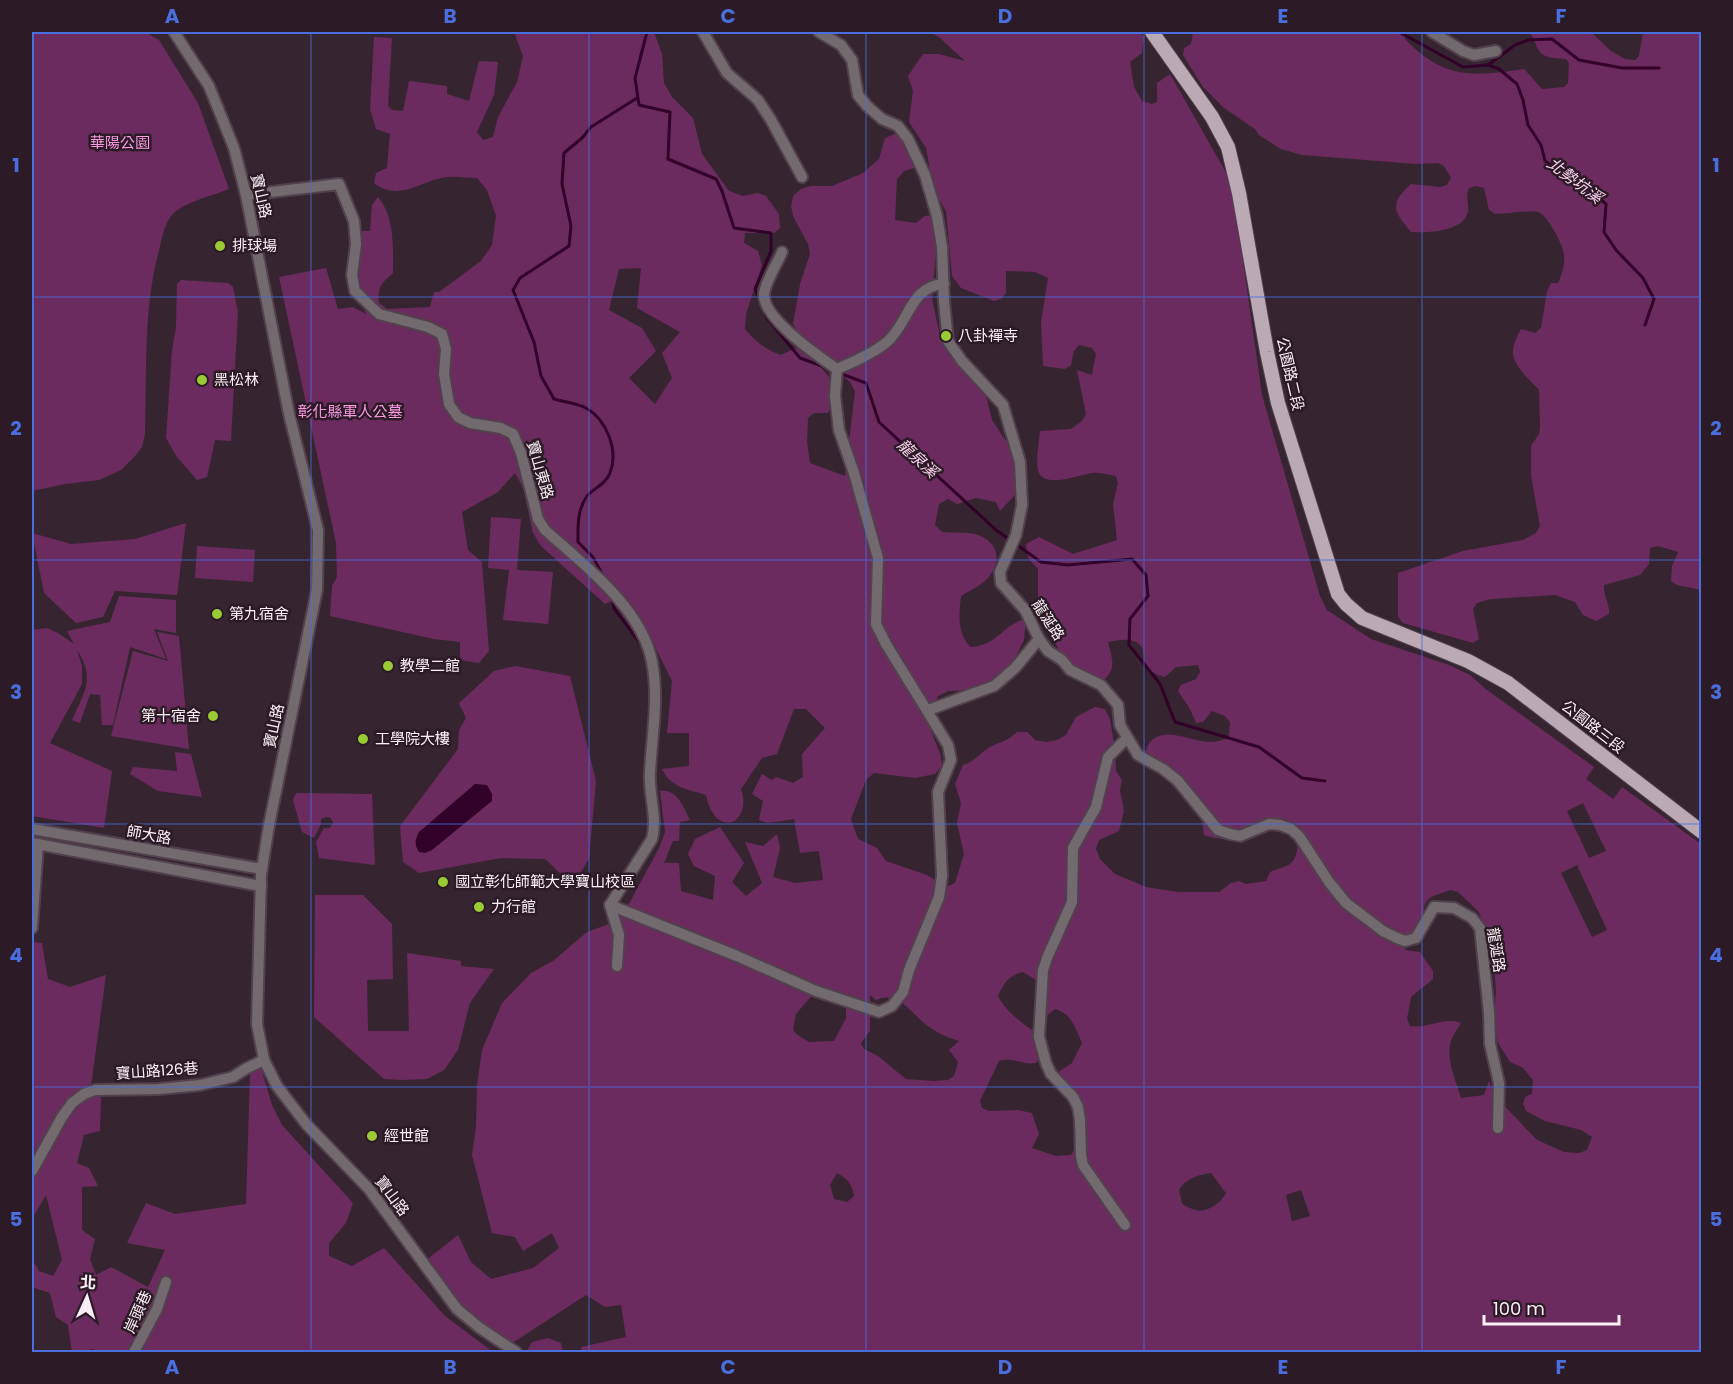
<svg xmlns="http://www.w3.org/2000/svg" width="1733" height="1384" viewBox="0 0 1733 1384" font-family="Poppins,'Noto Sans TC',sans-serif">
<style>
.green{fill:#6c2b5f;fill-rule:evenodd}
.water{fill:#310129}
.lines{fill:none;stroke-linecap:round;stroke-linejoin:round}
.stream{stroke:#310129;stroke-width:3}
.minor-casing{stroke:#52414d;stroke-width:14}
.major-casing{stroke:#52414d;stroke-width:16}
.minor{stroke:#736a70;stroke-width:10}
.major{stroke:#bca9b6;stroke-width:14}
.grid{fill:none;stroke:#496ede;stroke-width:1.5;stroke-opacity:0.55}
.poi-dot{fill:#9acb34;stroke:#2c1b27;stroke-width:2}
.labels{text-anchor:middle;stroke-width:5;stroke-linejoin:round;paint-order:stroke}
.park-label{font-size:15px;fill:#f999e2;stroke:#2c1b27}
.street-label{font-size:15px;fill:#fbeff7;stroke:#2c1b27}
.poi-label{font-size:15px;fill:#fbeff7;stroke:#2c1b27;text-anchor:start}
.water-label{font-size:16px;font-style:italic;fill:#f9d1ee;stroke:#2c1b27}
.neatline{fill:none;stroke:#496ede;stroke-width:2}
.grid-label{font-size:20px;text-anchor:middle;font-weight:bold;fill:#496ede}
</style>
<rect width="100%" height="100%" fill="#362531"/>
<g class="green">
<path d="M32,32H147L150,35L159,40L198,103L229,189C212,196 183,202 171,216C165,224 162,237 160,246C143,307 147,371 145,434L142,447L135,456L121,470L99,480L65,484L32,491Z"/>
<path d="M514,32H654L662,54L664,83L672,97L693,118L702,154L729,191L743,196L758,193L766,196L779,214L780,228L774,233H745L744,243L758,251L762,265L746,314L745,329C755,341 766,350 781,355L795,348C807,353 833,376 835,389C836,396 830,406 828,413H814L808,418L807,441L810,463L845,476L855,391L850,382L826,362L815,346L798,333L793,324L800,284L810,254L808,244L793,216L791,206L793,196L801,189L811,186H832L863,173L879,159L885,138L895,134C911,144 911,151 914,168L904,171L897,179L895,220L916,223L925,216L935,215L938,225L932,299L941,340L953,358L976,381L987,399L992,420L1016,456L1021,477L1014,496L1000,511L996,502L976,498L957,504L948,499L939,504L935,525L942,532C952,533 965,532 975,534C998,541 1003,559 988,578C982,585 969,591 961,596C959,616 957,631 970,647C997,646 1003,624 1026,619L1024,640L1015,658V669L979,690L948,691L938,696L930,715L929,726L941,756L942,766L935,774L915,778L874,773L866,780L851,819L858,839L877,848L886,861L927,875L946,887L955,883L964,854L957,823L961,803L955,784L963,765C975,761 977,756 987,749C998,741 1005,744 1017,732H1027L1035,740L1046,742L1057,740L1066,735L1076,717L1095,707L1105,709L1110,719L1115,750L1116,771L1122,780L1120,790L1124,811L1119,831L1099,840L1096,849L1100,859L1115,874L1146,887L1178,892H1219L1231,883L1239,881L1246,884L1266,881L1270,872C1290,864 1295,867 1298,844C1290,832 1274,826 1260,828C1250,829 1242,836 1233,838C1223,840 1213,838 1204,835L1202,821L1185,797L1161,770L1144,756C1146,752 1147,745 1150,742C1170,720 1205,755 1229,736L1230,722L1225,716L1212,711L1203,722L1196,723L1190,709L1178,691L1181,685L1196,679L1200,672L1198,665L1176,667L1165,677L1158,675L1146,668C1144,662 1144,653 1142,648C1136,636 1118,640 1108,642C1112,660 1118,669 1101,682L1087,679L1060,654L1038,599V569L1028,558L1026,544L1039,537L1073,554L1117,540L1113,504L1118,483L1116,476C1108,475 1100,472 1092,473C1079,475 1046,488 1039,473C1035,464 1039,441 1040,431L1071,429L1082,421L1086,414L1077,370L1092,375L1096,354L1092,348L1079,345L1074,351L1071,365L1065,369L1043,366L1041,322L1048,278L1035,272L1006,271V293L1001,299L994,301L961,288L952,276L946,211L934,191L926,148L909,122L913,91L908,76L923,54H939L965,61L939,37L929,32H1141L1144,38L1142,53L1130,62L1134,87L1142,101L1152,104L1157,102V83L1170,74L1228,176L1233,191L1262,395L1320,596L1327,610L1371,639L1449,665L1470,675L1487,690L1594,767L1586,779L1613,799L1622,787L1701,844V1352H582L581,1347L626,1337L621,1305L605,1307L586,1295L514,1342L499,1339L461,1308L425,1261L458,1235L471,1262L491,1279L533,1268L559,1248L552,1233L523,1251L515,1237L492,1233L472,1155L476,1127L477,1085L482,1050L502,1003L531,973L553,961L587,932L612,923L624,913L660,846L665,832L660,791C678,789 683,807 690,820L680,822L679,841H673L664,863H679L681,891L713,900L715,876L694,866L688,854L695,839L720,827L744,863L732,882L746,896L762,883L745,842L763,846L777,834L780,848L773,877L795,883L823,880L819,851L800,853L794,819L768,823L759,820L763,801L752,794L762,774L772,780L776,777L793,783L803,777L802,754L825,728L806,709H794L777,754L762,758L741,789C753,824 715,840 706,795C688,789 671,788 662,769L689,766V733H667L672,681L640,616L617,599L605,604L541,546L533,533L523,487L515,473L498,492L462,512L468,550L482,562L489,651L479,663L460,660V642L434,639L330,616L332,586L337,577L336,543L279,277L326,268L338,309L353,307L366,314L359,294L358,237L359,231H370L372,205L378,197C395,217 393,248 393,273C382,283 377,286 379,303L387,309L430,307L434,292H439L481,261L492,245L496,216L487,190L477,178C468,178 457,176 448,177C422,179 401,203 374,183L376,173L387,168L390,134L376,129L370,109L374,37L392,38L388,106L392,110L403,111L409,81L447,86V94L469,101L479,61L498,62L494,95L477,132L483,140L493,137L498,117L517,82L523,56ZM641,268L637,308L680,332L662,353L672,378L655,404L629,378L656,351L642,328L609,310L619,269ZM1583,803L1606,851L1589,858L1567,811ZM1577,865L1607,930L1592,937L1561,873ZM1451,890L1458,892L1479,912L1493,955L1496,991L1494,1021L1498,1043L1510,1062L1523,1068L1533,1080L1532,1094L1525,1097L1523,1104L1526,1111L1545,1121L1581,1130L1592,1137L1587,1150L1579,1153L1564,1152L1537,1140L1494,1095L1489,1081L1484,1095L1461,1098C1456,1081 1447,1062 1450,1045C1451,1037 1457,1030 1461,1023C1446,1016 1427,1029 1410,1026L1407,1019L1411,997L1433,979V971L1420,952L1405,950L1407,940L1422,926C1425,897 1423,899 1451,890ZM1023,972L1036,980V1017L1044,1018L1055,1009C1071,1013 1076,1029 1082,1043L1072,1063L1054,1075L1080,1121L1082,1136L1071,1155L1056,1156L1032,1148L1039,1134L1032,1113L1018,1110L989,1111L982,1108L980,1101L999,1061C1012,1057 1023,1065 1036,1063L1040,1057V1035C1025,1026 1006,1012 998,996C1003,984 1009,975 1023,972ZM813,994H834V1003L846,1008V1018L834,1041L809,1042L796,1034L793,1029L796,1014ZM870,995L876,1000C897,990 910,1011 924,1023C935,1032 946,1037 959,1041L949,1050L958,1062L954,1076L948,1080L934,1081L906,1079L878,1056L864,1049L861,1043L870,1031ZM837,1173C848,1179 852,1184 854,1196L847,1202L834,1199L830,1185ZM1211,1173L1226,1193C1221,1203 1207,1213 1196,1210C1191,1209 1186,1206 1182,1204L1179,1190C1186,1178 1198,1175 1211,1173ZM1301,1190L1310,1216L1292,1221L1286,1195Z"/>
<path d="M1193,32H1405V39C1443,79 1472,77 1524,69L1542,89L1564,87L1568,83L1569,63L1566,59C1559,58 1547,59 1541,53C1535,47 1535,37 1528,32H1591L1611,51L1625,59L1635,60L1639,56L1643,32H1701V590L1677,585L1671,581L1672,566L1678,552L1658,546L1650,548L1649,564L1640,575L1604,585C1603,596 1610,603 1609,614L1596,621L1583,615L1575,602L1555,595L1491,599L1477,603L1473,609L1479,639L1473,643L1403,623L1398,617V573L1463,551L1523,540L1536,533L1540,526L1531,476V446L1539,434L1540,427L1539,390C1531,380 1512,366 1513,351C1513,344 1518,335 1521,329L1535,333L1541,328L1547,291L1551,283H1558C1562,275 1565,264 1564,255C1564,246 1547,214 1538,212C1528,210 1506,214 1495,214L1489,210L1484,188L1476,186L1469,188C1465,197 1469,204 1468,212C1463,232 1427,233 1411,232C1394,211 1388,205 1411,184L1440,187L1447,185L1451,178L1444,166L1438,163L1416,164L1302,155L1281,149L1259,135L1255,129L1224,108L1203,87L1183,55L1184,48L1191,44Z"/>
<path d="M181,280L228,283L233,287L238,312L231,441L215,440L207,477L197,480L177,457L166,438L172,350L176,327L177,284Z"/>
<path d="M491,517L521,519L517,570L553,572L548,624L503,620L509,570L488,568Z"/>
<path d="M186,523L177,595L115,591L103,617L76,623L44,593L32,533L71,544L135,539Z"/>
<path d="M197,546L255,550L253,582L195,578Z"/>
<path d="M119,596L176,600V633L154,629L166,659L130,647L113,725H102L100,695L90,694L80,723L72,720C84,693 96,678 77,650L82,666V684L50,743L112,771L104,828L32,816V630L47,628L58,633L74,644L67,631L110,622Z"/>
<path d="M157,632L179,636L189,749L111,736L133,651L168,661Z"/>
<path d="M515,666L570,676L596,781L589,859L573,885L545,859L501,858L419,873L403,862L400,826L458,749L459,730L466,718L459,703L494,671Z"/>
<path d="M175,752L191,754L202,797L158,791L130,774L133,767L177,771Z"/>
<path d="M296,793L372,794L375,865L319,858L316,842L324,828H330L333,823L331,818L326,817L321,819V824L314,838L302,832L293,800Z"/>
<path d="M315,895H363L392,924L393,979L367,980L368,1031H409L407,953L461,961V966L494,969L470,1003L458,1050L444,1070L427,1079L402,1080L384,1079L314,1017Z"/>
<path d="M32,942L42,943L48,979L70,987L106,975L91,1086L101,1098L100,1131L84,1135L77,1163L89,1168L98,1186L82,1187V1230L95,1239L90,1259L96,1275L111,1267L148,1287L165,1250L127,1243L146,1203L175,1214L246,1204L250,1074L261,1068L272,1105L282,1125L353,1203L346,1223L329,1243V1256L352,1266L384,1248L445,1316L493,1352H98L93,1349L80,1352H72L68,1325L56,1317L50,1293L32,1287V1259L39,1271L53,1276L62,1260L46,1195L32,1219Z"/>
<path d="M548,1338L561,1343L563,1352H528L527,1351L532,1342Z"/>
</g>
<path class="water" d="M475,784L487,785L492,794V801L432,850L425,853L419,852C414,844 415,840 419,832Z"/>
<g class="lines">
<g class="stream">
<path d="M647,32L635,78L639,105L670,112L668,159L716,179L722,191L734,228L771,233V251L755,289L767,318L800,358L830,369"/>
<path d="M1399,32L1463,67L1488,65L1499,69L1517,84L1523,100L1528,125L1541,145L1545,161L1584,185L1606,204L1604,232L1616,250L1643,278L1654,299L1645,325"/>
<path d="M1488,65L1515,45L1528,40L1552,39L1579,60L1622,68H1659"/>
<path d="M839,373L866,383L879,422L996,530L1041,562L1068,565L1132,559L1146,575L1148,596L1130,619L1129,645L1160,684L1175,722L1259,747L1302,778L1325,781"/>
<path d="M603,576L593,557L578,542C578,526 577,510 587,496C594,488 606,484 610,473C619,450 606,419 586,408C577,403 564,402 554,399L541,376L534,342L513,290L520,278L569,246L571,226L562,184L564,153L582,138L591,127L637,98"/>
<path d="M611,596L614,608L642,646"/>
<path d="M649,725L650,696"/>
</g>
<g class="minor-casing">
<g id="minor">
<path d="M174,32L209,86L234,148L246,195L289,414L318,530L317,590L269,825L261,875L257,1024L264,1060L277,1086L307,1125L369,1189L457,1309L480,1328L516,1352"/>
<path d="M703,32L727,73L758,100L771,120L802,177"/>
<path d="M819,32L841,45L852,60L858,95L867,106L882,119L898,126L908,139L925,175L937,216L942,247L944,301L948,341L962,361L1003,405L1020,462L1022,505L1016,535L1000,572L1001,583L1025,610L1039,639L1048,651L1062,660L1070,670L1101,685L1118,705L1120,725L1138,755L1163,769L1177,780L1218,830L1230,834L1240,836L1269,824L1280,825L1291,829L1299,836L1329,882L1346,903L1383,931L1397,938L1405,941L1416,938L1434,907L1454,908L1472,918L1480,928L1489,1012L1490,1044L1499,1083L1498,1128"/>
<path d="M1432,32L1463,51L1474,55L1496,51"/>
<path d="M246,195L339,184L354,221L356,244L352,275L355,291L379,314L428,327L442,334L446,349L444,374L449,404L458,417L470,423L501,428L513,434L521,453L538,519L545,530C584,565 642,608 652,662C659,697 652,736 650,771C648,794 658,817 652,839L610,905"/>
<path d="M782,252C778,262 764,284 764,295C764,319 818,356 837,369C854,362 872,354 887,342C909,323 910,286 944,284"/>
<path d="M928,710L994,686L1015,668L1039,639"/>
<path d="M32,829L262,869"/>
<path d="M32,843L261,886"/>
<path d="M610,905L737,956L816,991L879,1012L892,1006L903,992L909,970L939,897L942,876L938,792L951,760L948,745L886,644L876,624L878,558L854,473L839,430L835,396L837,369"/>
<path d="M610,905L619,935L617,966"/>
<path d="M32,928L38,844"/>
<path d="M32,1171L62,1117L72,1103L84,1094L95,1090L159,1089L200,1085L233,1077L247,1068L264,1060"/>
<path d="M1125,1225L1083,1165L1081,1156L1080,1120L1078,1107L1073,1097L1051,1074L1046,1063L1039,1037L1043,970L1047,958L1072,902L1073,848L1096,807L1108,757L1127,738"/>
<path d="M134,1352L157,1309L166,1282"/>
</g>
</g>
<g class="major-casing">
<path id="major" d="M1152,32L1212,117L1228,147L1239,193L1267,352L1278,403L1338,594L1346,604L1362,618L1468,661L1508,683L1702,832"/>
</g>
<use href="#minor" class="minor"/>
<use href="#major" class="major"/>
</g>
<path class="grid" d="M311,32V1352M589,32V1352M866,32V1352M1144,32V1352M1422,32V1352M32,297H1702M32,560H1702M32,824H1702M32,1087H1702"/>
<g class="poi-dot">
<circle cx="220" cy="246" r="6"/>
<circle cx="946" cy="336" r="6"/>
<circle cx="202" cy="380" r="6"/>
<circle cx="217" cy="614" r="6"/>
<circle cx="388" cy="666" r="6"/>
<circle cx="213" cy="716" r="6"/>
<circle cx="363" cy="739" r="6"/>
<circle cx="443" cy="882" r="6"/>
<circle cx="479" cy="907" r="6"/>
<circle cx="372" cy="1136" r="6"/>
</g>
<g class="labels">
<g class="park-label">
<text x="120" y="148">華陽公園</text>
<text x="350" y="417">彰化縣軍人公墓</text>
</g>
<g class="street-label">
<text transform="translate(261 196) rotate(77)" y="5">寶山路</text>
<text transform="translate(1290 374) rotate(77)" y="5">公園路二段</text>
<text transform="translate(540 470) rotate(74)" y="5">寶山東路</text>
<text transform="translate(1048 620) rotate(57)" y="5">龍涎路</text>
<text transform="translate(274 726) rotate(-78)" y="5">寶山路</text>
<text transform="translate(1593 727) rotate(38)" y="5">公園路三段</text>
<text transform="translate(149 835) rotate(10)" y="5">師大路</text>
<text transform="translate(1496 950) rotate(81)" y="5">龍涎路</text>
<text transform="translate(157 1071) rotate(-4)" y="5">寶山路126巷</text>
<text transform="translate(392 1196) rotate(53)" y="5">寶山路</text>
<text transform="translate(138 1312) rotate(-66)" y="5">岸頭巷</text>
</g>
<g class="poi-label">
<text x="232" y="251">排球場</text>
<text x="958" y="341">八卦禪寺</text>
<text x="214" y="385">黑松林</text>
<text x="229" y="619">第九宿舍</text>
<text x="400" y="671">教學二館</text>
<text x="201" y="721" text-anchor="end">第十宿舍</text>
<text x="375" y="744">工學院大樓</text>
<text x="455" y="887">國立彰化師範大學寶山校區</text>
<text x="491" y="912">力行館</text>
<text x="384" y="1141">經世館</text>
</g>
<g class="water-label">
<text transform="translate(1575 180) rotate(37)" y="6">北勢坑溪</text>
<text transform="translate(918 458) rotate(43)" y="6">龍泉溪</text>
</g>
</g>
<rect width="1733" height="1384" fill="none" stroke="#2c1b27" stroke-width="66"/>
<g transform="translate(87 1297) rotate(4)" stroke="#2c1b27" stroke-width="4.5" paint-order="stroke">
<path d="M0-4.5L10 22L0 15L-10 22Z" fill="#fbeff7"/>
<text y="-9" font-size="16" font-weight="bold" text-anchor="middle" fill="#fbeff7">北</text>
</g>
<path d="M1484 1315v9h135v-9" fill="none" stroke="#fbeff7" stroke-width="3"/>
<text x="1493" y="1315" font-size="18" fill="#fbeff7" stroke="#2c1b27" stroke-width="4.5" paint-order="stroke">100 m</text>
<rect x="33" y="33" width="1667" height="1318" class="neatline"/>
<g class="grid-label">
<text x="172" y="23">A</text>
<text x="450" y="23">B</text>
<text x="728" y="23">C</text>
<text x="1005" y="23">D</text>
<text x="1283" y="23">E</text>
<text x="1561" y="23">F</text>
<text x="16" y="172">1</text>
<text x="1716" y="172">1</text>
<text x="16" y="435">2</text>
<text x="1716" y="435">2</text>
<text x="16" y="699">3</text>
<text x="1716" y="699">3</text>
<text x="16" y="962">4</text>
<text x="1716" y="962">4</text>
<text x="16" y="1226">5</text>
<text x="1716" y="1226">5</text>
<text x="172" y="1374">A</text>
<text x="450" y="1374">B</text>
<text x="728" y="1374">C</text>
<text x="1005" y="1374">D</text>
<text x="1283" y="1374">E</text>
<text x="1561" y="1374">F</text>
</g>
</svg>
